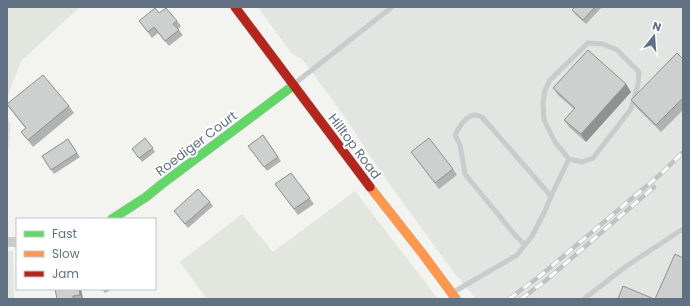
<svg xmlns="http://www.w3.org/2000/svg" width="690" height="306" viewBox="0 0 690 306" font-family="Poppins,sans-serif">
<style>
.built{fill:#e3e5e3}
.green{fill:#e2e6de}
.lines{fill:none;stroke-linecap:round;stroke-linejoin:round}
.fast-casing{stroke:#ced0d0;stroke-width:10}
.slow-casing{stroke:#ced0d0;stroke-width:10}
.jam-casing{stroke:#ced0d0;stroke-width:10}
.lane{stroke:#cacbcc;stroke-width:5}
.street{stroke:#cacbcc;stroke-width:10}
.fast{stroke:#63d668;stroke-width:9}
.slow{stroke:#ff974d;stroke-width:9}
.jam{stroke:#b3261e;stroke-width:9}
.rail-casing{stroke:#c1c2c3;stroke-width:4.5}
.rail{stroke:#fff;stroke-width:3;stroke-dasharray:9;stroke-linecap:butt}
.wall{fill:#b1b2b2}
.shaded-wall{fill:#909191}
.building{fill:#cecfcf;stroke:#909191}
.labels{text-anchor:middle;stroke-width:4;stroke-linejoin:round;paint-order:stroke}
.street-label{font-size:13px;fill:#617183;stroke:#fff}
</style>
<rect width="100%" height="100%" fill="#f3f3f0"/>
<path class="built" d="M258,7H683V299H476L452,270L380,171L347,120L325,90L302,59L291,53Z"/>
<g class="green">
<path d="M7,7H80L21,61L7,98Z"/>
<path d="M7,118L11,125L7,160Z"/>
<path d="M355,191L438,299H207L180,262L242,214L273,252Z"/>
<path d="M7,251H13L14,299H7Z"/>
</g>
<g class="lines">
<g class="fast-casing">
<path id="fast" d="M112,219L146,197L162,184L294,85"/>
</g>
<g class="slow-casing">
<path id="slow" d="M370,187L422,253L456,299"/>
</g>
<g class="jam-casing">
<path id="jam" d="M235,7L370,187"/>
</g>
<g class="lane">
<path d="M294,84L392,7"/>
<path d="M525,245L515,235L465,174L460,145L455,135C459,127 466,115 476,115C477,115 482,117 482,117L551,196"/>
<path d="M452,293L517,255L525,245L532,236L545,211L551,196L569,159L555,142L544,120L543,102L545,90L550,80L588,43L603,44L617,50L639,72L638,85L631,109L593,158L582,162L569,159"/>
<path d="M584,299L625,267L683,229"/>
</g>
<path class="street" d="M7,242H17"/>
<use href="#fast" class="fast"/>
<use href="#slow" class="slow"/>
<use href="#jam" class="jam"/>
<g class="rail-casing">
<g id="rail">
<path d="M509,299L540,276L662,173L683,152"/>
<path d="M521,299L544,282L654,187"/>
</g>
</g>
<use href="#rail" class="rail"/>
</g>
<g class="wall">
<path d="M575,7H600L601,8L586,24L575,14L572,10Z"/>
<path d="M159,13L177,21L181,26L178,29L183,35L169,46L158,33L152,38L139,21Z"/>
<path d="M683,59V110L661,132L636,107L631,100Z"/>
<path d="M626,84L631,92L586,142L569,127L564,120L574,109L558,95L553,88Z"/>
<path d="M7,105L69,106L74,113L33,147L21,132L26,129Z"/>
<path d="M263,135L281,161L267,171L248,146Z"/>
<path d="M145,138L155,152L142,162L132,149Z"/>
<path d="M68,139L80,157L54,174L42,156Z"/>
<path d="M415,157L453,169L457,175L439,189Z"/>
<path d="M291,173L314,204L298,215L275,184Z"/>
<path d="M210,202L213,206L188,228L174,211Z"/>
<path d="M81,289L83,299H57Z"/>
<path d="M102,289H112L105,293Z"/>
</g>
<g class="shaded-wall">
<path d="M626,84L631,92L586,142L581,134Z"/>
<path d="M79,289H81L83,299L80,295Z"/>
</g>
<g class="building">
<path d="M575,7H595L583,20L572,10Z"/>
<path d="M155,8L159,13L166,8L177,21L173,24L179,30L165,41L154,27L148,32L139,21Z"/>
<path d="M588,50L626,84L581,134L564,120L575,108L553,88Z"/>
<path d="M677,53L683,59V98L656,125L631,100Z"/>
<path d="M43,75L69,106L28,140L21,132L26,128L7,104Z"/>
<path d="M263,135L278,157L264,167L248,146Z"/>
<path d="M145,138L153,148L139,158L132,149Z"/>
<path d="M429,138L453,169L435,183L411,152Z"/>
<path d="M68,139L77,153L51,170L42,156Z"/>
<path d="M291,173L310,198L294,209L275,184Z"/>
<path d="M198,189L210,202L185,224L174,211Z"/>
<path d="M675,254L683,258V299H655Z"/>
<path d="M623,286L654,299H618Z"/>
<path d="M55,289H79L80,295L73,296V299H57Z"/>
</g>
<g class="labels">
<g class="street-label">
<text transform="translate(196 143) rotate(-37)" y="5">Roediger Court</text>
<text transform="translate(355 146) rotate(53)" y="5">Hilltop Road</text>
</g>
</g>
<rect width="690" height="306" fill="none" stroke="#617183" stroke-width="16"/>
<rect x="16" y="218" width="140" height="72" fill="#ffffff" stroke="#c0c6cd"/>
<rect x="24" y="231" width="20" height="6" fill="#63d668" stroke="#c0c6cd"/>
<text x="52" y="238" font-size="12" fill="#617183">Fast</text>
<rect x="24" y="251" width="20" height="6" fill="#ff974d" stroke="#c0c6cd"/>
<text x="52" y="258" font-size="12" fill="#617183">Slow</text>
<rect x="24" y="271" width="20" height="6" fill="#b3261e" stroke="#c0c6cd"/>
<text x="52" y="278" font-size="12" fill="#617183">Jam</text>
<g transform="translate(654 36) rotate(17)" stroke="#ffffff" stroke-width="3" paint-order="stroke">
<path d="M0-3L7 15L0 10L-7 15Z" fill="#617183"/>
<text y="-6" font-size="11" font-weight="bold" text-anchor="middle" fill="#617183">N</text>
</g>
</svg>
